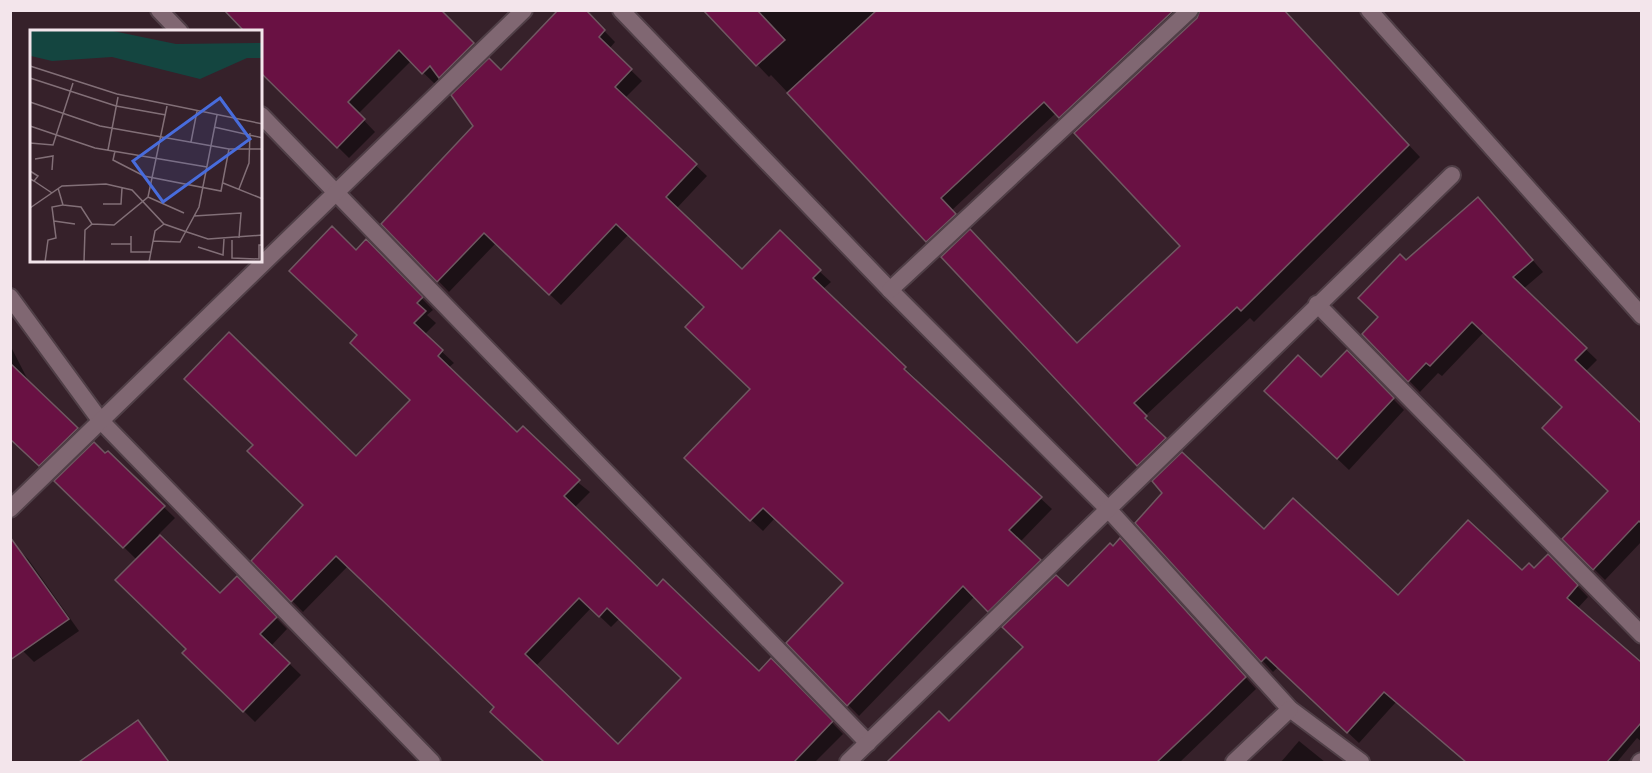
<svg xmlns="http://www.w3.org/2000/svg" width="1652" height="773" viewBox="0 0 1652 773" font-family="'Exo 2',sans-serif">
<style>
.shadow{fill:#0007;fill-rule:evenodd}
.building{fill:#691143;stroke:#705862;stroke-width:1.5;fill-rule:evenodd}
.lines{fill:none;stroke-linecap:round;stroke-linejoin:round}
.minor-casing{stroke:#503f47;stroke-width:20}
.minor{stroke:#806772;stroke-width:16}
.inset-road{fill:none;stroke:#826f77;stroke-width:1.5}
.view{fill:#486cdc;fill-opacity:0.15;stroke:#486cdc;stroke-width:3}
.inset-edge{fill:none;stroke:#f3e5eb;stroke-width:3}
</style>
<rect width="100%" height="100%" fill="#36212a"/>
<g class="shadow">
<path d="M439,10L485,56L451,89L440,78L435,84L411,61L358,114L375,132L349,158L261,71V45Z"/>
<path d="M584,10L615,42L609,49L642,81L625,98L707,176L676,209L742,271H819L831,282L823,289L916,379L914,381L1052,509L1020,542L1051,572L1000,622L975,596L859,716L788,643L844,584L775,518L763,531L697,469L752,389L706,307L629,234L561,305L496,243L449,292L383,224L475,126L501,72Z"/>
<path d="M705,10H1281L1420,157L1254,322L1250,318L1145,416L1177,451L1150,477L943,257L1078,345L1182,246L1198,19L1202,12L1195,14L1072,128L1056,113L951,211L967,227L939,252L771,75L769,77Z"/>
<path d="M1489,210L1543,272L1523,289L1597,360L1585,372L1642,425V541L1605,580L1564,539L1610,491L1564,407L1484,332L1442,376L1438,373L1420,392L1364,334L1380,317L1406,262Z"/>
<path d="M366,241L433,310L427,315L436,323L424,335L454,363L448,368L517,434L590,492L574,508L657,588L759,673L771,660L843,734L815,762H545L503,723L496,708L348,566L303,612L253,561L412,400L358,336L356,252ZM591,608L611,627L620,618L683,678L618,746L536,666Z"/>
<path d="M10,345L30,384L89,440L51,477L10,438Z"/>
<path d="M1347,352L1404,410L1349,470L1278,402L1322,379Z"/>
<path d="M126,470L175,518L158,535L220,595L237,578L287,629L271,646L301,675L255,722L185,653L188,649L137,560L79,503Z"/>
<path d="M1165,493L1264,531L1373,575L1273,672L1137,523Z"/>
<path d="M1468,522L1522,572L1534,570L1548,556L1588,597L1577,609L1642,664V742L1637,738L1617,762H1467L1396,702L1359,743L1312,699L1398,594Z"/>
<path d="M16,547L28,559L79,631L34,662L23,651Z"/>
<path d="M1132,551L1256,689L1180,762H889L939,714L949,723L1025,647L1068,588Z"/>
<path d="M138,722L170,762H82Z"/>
<path d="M1299,741L1325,762H1281Z"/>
</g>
<g class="building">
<path d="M224,10H441L474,43L439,78L430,66L422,74L399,50L348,102L365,119L337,148L261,73V32H245Z"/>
<path d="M558,10H586L605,30L599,37L632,69L615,87L697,164L666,197L742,269L780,230L821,270L813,278L906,367L904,369L1042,497L1009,530L1041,560L988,612L963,586L847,706L786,643L843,583L763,508L750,521L684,458L750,389L685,327L704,307L616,224L549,295L484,233L437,282L381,224L473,126L451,95L489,58L501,70Z"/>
<path d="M703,10H757L785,40L756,66Z"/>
<path d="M877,10H1174L1059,118L1044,102L941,198L956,214L926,242L787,93Z"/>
<path d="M1200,10H1284L1409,145L1241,311L1237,307L1134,403L1147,416L1145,418L1166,438L1137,466L941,257L970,229L1077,343L1180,246L1074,133L1197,18Z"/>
<path d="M1478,197L1533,260L1513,277L1587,348L1575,360L1641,423V523L1639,521L1593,570L1562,539L1608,491L1542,428L1562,407L1472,322L1430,366L1426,363L1408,382L1362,334L1378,317L1358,298L1400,254L1406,260Z"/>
<path d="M332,226L356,250L366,239L423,297L417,303L426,311L414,323L443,350L438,356L517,432L523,426L580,480L564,496L657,586L663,579L759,671L771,658L833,721L794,762H544L490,712L494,707L336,556L291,602L251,561L303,505L247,451L253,445L184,379L229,332L356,456L410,400L350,343L357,335L289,271ZM579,598L599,617L607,608L681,678L618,744L525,654Z"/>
<path d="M1347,350L1394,398L1337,459L1264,391L1298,355L1321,377Z"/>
<path d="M10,363L78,428L39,466L10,439Z"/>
<path d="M94,442L105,453L108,451L165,506L123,548L54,481Z"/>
<path d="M1182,452L1264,529L1293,498L1398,595L1468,520L1522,570L1529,563L1534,568L1548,554L1578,585L1567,598L1641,662V723L1607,762H1466L1384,692L1347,733L1266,657L1261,662L1135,523L1162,493L1152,481Z"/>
<path d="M160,535L220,593L237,576L277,617L260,634L290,663L243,712L182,653L186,649L115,580Z"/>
<path d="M10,537L69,619L10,660Z"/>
<path d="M1120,538L1246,677L1207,715L1157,762H887L939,711L949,721L1023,647L1002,627L1056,575L1068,586L1110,543L1113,546Z"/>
<path d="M138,720L169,762H79Z"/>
</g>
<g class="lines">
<g class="minor-casing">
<g id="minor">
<path d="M159,10L180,32"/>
<path d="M621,10L890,290L1109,510L1290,709L1361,762"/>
<path d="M1369,10L1642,316"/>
<path d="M261,115L868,743"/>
<path d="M890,290L1190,10"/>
<path d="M10,297L100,420L432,762"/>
<path d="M1317,304L1642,635"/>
<path d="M10,509L524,10"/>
<path d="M848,762L1452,175"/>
<path d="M1234,762L1290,709"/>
<path d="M1640,762L1642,761"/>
</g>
</g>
<use href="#minor" class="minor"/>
</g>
<g transform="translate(30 30)">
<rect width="232" height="232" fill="#36212a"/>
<path d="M0,0H78L146,14L232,13V28H217L170,49L82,27L22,31L1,26Z" fill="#144540"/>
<path class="inset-road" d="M0,36L87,64L233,94M0,48L86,76L136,85M0,72L70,96L199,119H233M0,96L65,118L177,137M184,97L233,108M161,112L167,81M0,113L23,115L43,53M78,120L88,67M85,121L83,130L114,146L191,161L199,119M5,129L23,126L22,140M0,141L8,146L4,151L0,149M4,151L22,163M193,153L233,169M209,159L219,133L220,103M118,167L154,183M73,174H91L92,158M33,175L51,177L62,194L55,200L54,232M0,178L32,156L76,154L102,160L134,194L154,201L178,209L233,205M164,186L211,183L209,208M24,191L45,194M62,194L84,195L118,167L137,76M101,206V222H121M202,210V228L229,229V215H233M123,211L150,212L169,177L187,85M81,214H101M168,217L193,225L194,209M15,232L18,210L26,208L22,177L33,175L28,158M119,232L125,201L134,194"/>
<path class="view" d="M190,68L220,109L133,172L103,131Z"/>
<rect width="232" height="232" class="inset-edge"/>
</g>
<rect width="1652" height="773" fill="none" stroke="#f3e5eb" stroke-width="24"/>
</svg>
